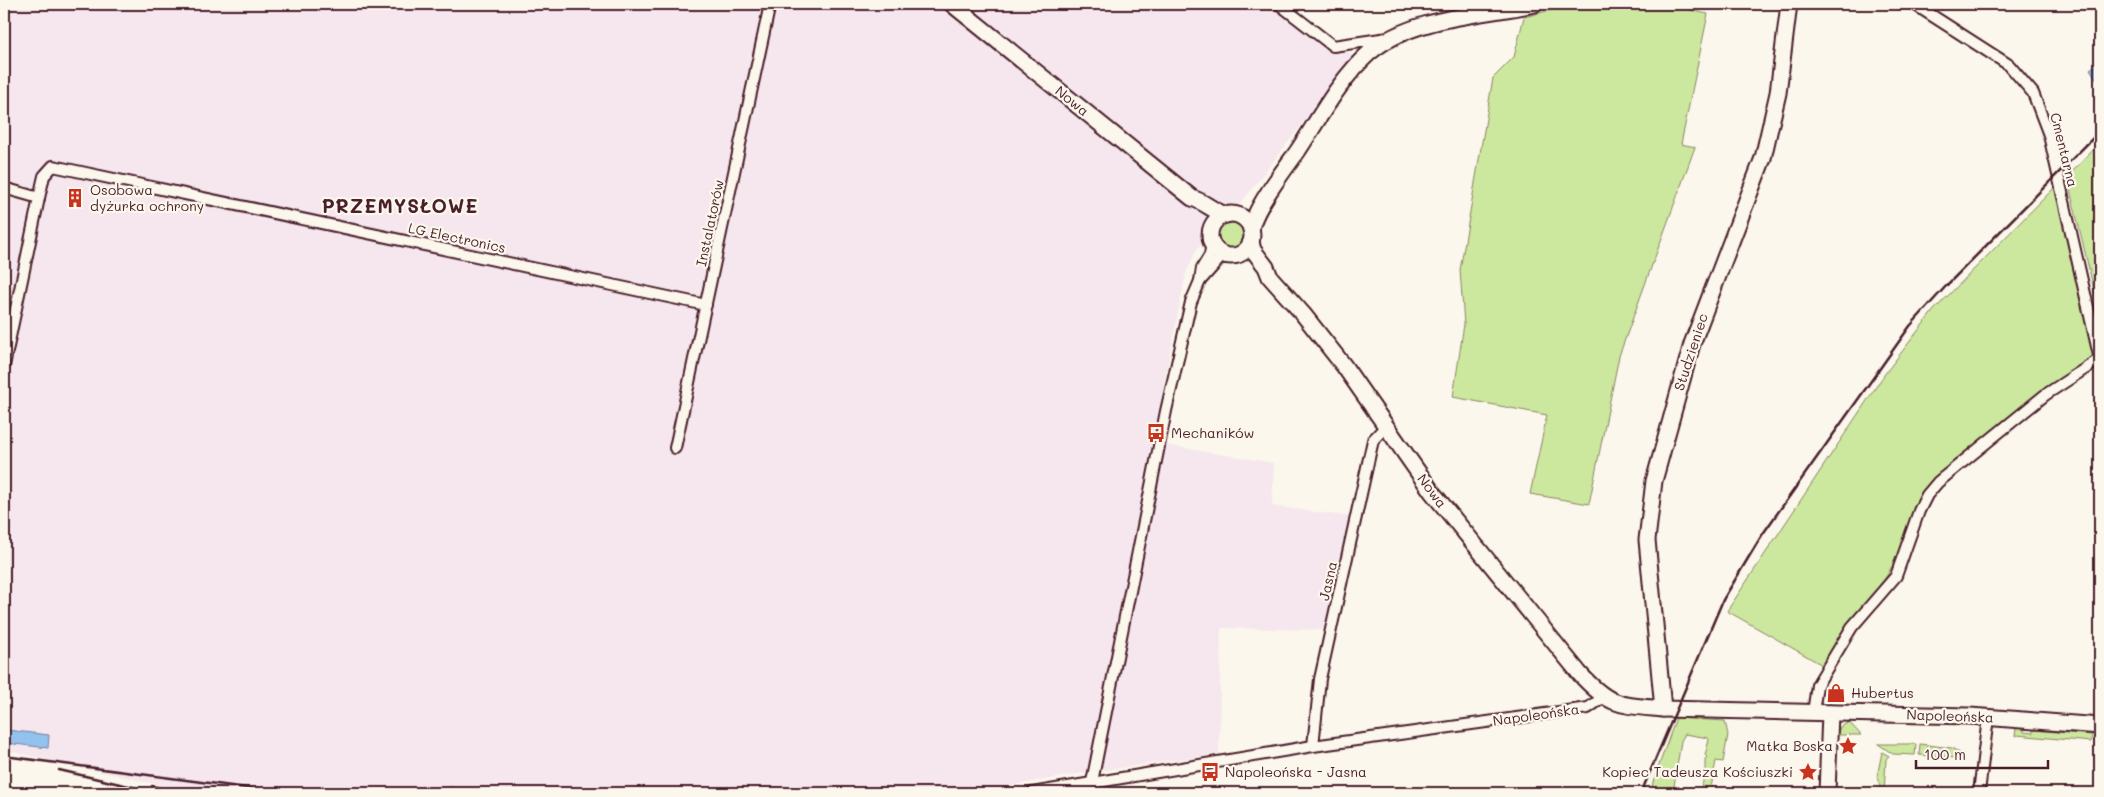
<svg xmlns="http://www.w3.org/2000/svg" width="2104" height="797" viewBox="0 0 2104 797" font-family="Mali,sans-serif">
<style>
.built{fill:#f5e7ed}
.green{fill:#cce79e;stroke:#8b8364}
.water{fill:#93c2ee;stroke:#7681a0}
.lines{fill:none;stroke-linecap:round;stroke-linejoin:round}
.street-casing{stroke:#4a1f2b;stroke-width:14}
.secondary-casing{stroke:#4a1f2b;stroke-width:19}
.street{stroke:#fbf7ec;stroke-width:10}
.secondary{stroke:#fbf7ec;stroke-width:15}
.rail{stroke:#4a1f2b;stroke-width:2.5}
.labels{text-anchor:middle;stroke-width:4.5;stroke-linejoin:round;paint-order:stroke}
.street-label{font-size:14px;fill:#4a1f2b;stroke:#fbf7ec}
.poi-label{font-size:14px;fill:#4a1f2b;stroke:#fbf7ec;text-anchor:start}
.district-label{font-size:19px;font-weight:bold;letter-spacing:1px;fill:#4a1f2b;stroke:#fbf7ec}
</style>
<rect width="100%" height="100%" fill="#fbf7ec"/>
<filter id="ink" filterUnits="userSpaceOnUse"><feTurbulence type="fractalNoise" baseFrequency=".02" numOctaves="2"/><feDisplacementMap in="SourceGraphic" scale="10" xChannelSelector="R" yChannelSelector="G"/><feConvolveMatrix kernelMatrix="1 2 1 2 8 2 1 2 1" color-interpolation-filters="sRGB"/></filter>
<g filter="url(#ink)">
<path class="built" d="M4,4H1286L1354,57L1234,212L1197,249L1186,273L1152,443L1274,463L1272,506L1351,517L1329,630L1221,628L1219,754L1084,773L969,793H196L4,750Z"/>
<g class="green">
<path d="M1574,4H1691L1690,10L1708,14L1681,144L1695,147L1619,356L1589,504L1530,494L1547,415L1453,397L1464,324L1460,270L1493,78L1514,57L1524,17Z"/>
<path d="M2100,143V315L2067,177Z"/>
<path d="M2056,186L2094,358L2033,398L1921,496L1898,555L1886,577L1844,634L1824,666L1727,611L1884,375L1934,310Z"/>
<circle cx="1231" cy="235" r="13"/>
<path d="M1676,718L1725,721L1728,735L1723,762L1716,761L1710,793H1699L1701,791L1700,789L1703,782V771L1705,770V759L1707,757L1705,755L1709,740L1708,738L1685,734L1681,741L1673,793H1651L1653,782Z"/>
<path d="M1849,722L1861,735H1837L1840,727Z"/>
<path d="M2016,728L2024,729V732L2033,733V730L2092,735L2091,742L2017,735L2015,736Z"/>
<path d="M1878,744H1916L1915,755L1893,754Z"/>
<path d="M1920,744L1952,748L1961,754L1956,758L1919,755Z"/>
<path d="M1882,752L1889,756L1886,759L1884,793H1882L1877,777Z"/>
</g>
<g class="water">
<path d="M2100,62V85L2090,69Z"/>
<path d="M7,730L49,735L48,748L6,743Z"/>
</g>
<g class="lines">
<g class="street-casing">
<g id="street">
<path d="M1279,4L1333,46L1388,38"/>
<path d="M1914,4L2009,65L2033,93L2049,135L2100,360"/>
<path d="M4,188L39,198"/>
<path d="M1200,281L1224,254"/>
<path d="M4,366L39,198L44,176L53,166L706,305"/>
<path d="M675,448L770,4"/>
<path d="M1813,713L1817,685L1852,627L1896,576L1919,511L1927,495L1938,482L2045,395L2100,359"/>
<path d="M1313,746L1320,679L1373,440L1385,427"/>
<path d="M1092,782L1166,411L1191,302L1200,281L1202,268L1210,255L1212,242"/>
<path d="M1032,793L1313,746L1588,708L1604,697"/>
<path d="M1979,793L1988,717"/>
</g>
</g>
<g class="secondary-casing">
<g id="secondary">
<path d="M952,4L1192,198C1205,202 1214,212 1227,215"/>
<circle cx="1231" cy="235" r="21"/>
<path d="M1251,230C1253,210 1284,170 1297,152C1319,119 1339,80 1369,53C1410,17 1483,15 1535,4"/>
<path d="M1251,242L1253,250L1266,267L1270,277L1303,314L1344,366L1432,492L1580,674C1610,707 1620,705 1663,709L1970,716L2100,726"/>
<path d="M1663,709L1647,540L1654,481L1692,344L1763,158L1778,93L1789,4"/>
<path d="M1827,793L1830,713"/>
</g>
</g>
<use href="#street" class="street"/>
<use href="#secondary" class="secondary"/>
<g class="rail">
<path d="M4,756L284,793"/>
<path d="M59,770L159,793"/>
<path d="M152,786L183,793"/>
<path d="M450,788L472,793"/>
<path d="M4,791L13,793"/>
<path d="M1641,793L1723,600L1762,535L1910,326L1947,285L2100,131"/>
</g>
</g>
</g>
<defs>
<g id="building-bare" transform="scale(1.5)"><path d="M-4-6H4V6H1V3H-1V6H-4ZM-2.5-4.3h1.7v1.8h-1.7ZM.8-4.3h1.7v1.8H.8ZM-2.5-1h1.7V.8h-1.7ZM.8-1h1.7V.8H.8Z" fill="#c8321e" stroke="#fbf7ec" stroke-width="2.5" paint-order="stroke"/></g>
<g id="bus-bare" transform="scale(1.5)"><path d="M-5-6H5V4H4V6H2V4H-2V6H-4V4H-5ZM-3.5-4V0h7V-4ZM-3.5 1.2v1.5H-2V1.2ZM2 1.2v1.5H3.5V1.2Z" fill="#c8321e" stroke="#fbf7ec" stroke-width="2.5" paint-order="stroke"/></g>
<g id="shop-bare" transform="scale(1.5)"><path d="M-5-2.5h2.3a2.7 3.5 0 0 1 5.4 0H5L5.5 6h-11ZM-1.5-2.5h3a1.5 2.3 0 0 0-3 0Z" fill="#c8321e" stroke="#fbf7ec" stroke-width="2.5" paint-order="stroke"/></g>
<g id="sight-bare" transform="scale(1.5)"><path d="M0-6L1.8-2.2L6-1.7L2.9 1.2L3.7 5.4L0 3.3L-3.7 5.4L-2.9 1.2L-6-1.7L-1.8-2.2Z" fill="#c8321e" stroke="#fbf7ec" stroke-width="2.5" paint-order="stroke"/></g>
</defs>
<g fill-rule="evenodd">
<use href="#building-bare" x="75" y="198"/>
<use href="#bus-bare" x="1156" y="433"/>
<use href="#shop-bare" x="1836" y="693"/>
<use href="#sight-bare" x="1848" y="746"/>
<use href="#bus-bare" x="1210" y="772"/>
<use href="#sight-bare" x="1808" y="772"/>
</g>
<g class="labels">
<g class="street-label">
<text transform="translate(1072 101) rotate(39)" y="5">Nowa</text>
<text transform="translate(2064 150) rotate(76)" y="5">Cmentarna</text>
<text transform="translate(710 223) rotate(-78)" y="5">Instalatorów</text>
<text transform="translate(457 238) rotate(12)" y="5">LG Electronics</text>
<text transform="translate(1691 352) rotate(-72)" y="5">Studzieniec</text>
<text transform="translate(1432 491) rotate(53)" y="5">Nowa</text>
<text transform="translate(1328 581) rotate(-77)" y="5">Jasna</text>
<text transform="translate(1536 715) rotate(-8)" y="5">Napoleońska</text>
<text transform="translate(1950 716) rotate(2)" y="5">Napoleońska</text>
</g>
<g class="poi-label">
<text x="90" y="195">Osobowa<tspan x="90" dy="16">dyżurka ochrony</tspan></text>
<text x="1171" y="438">Mechaników</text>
<text x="1851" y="698">Hubertus</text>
<text x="1833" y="751" text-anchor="end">Matka Boska</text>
<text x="1225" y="777">Napoleońska - Jasna</text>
<text x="1793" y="777" text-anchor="end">Kopiec Tadeusza Kościuszki</text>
</g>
<g class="district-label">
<text x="400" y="213">PRZEMYSŁOWE</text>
</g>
</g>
<rect width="2104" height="797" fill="none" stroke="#fbf7ec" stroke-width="20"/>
<rect x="10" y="10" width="2084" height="777" fill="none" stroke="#4a1f2b" stroke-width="2" filter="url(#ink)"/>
<path d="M1916 760v8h132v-8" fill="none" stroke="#4a1f2b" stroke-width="2.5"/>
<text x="1924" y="760" font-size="15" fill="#4a1f2b" stroke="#fbf7ec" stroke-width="4" paint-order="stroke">100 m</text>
</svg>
